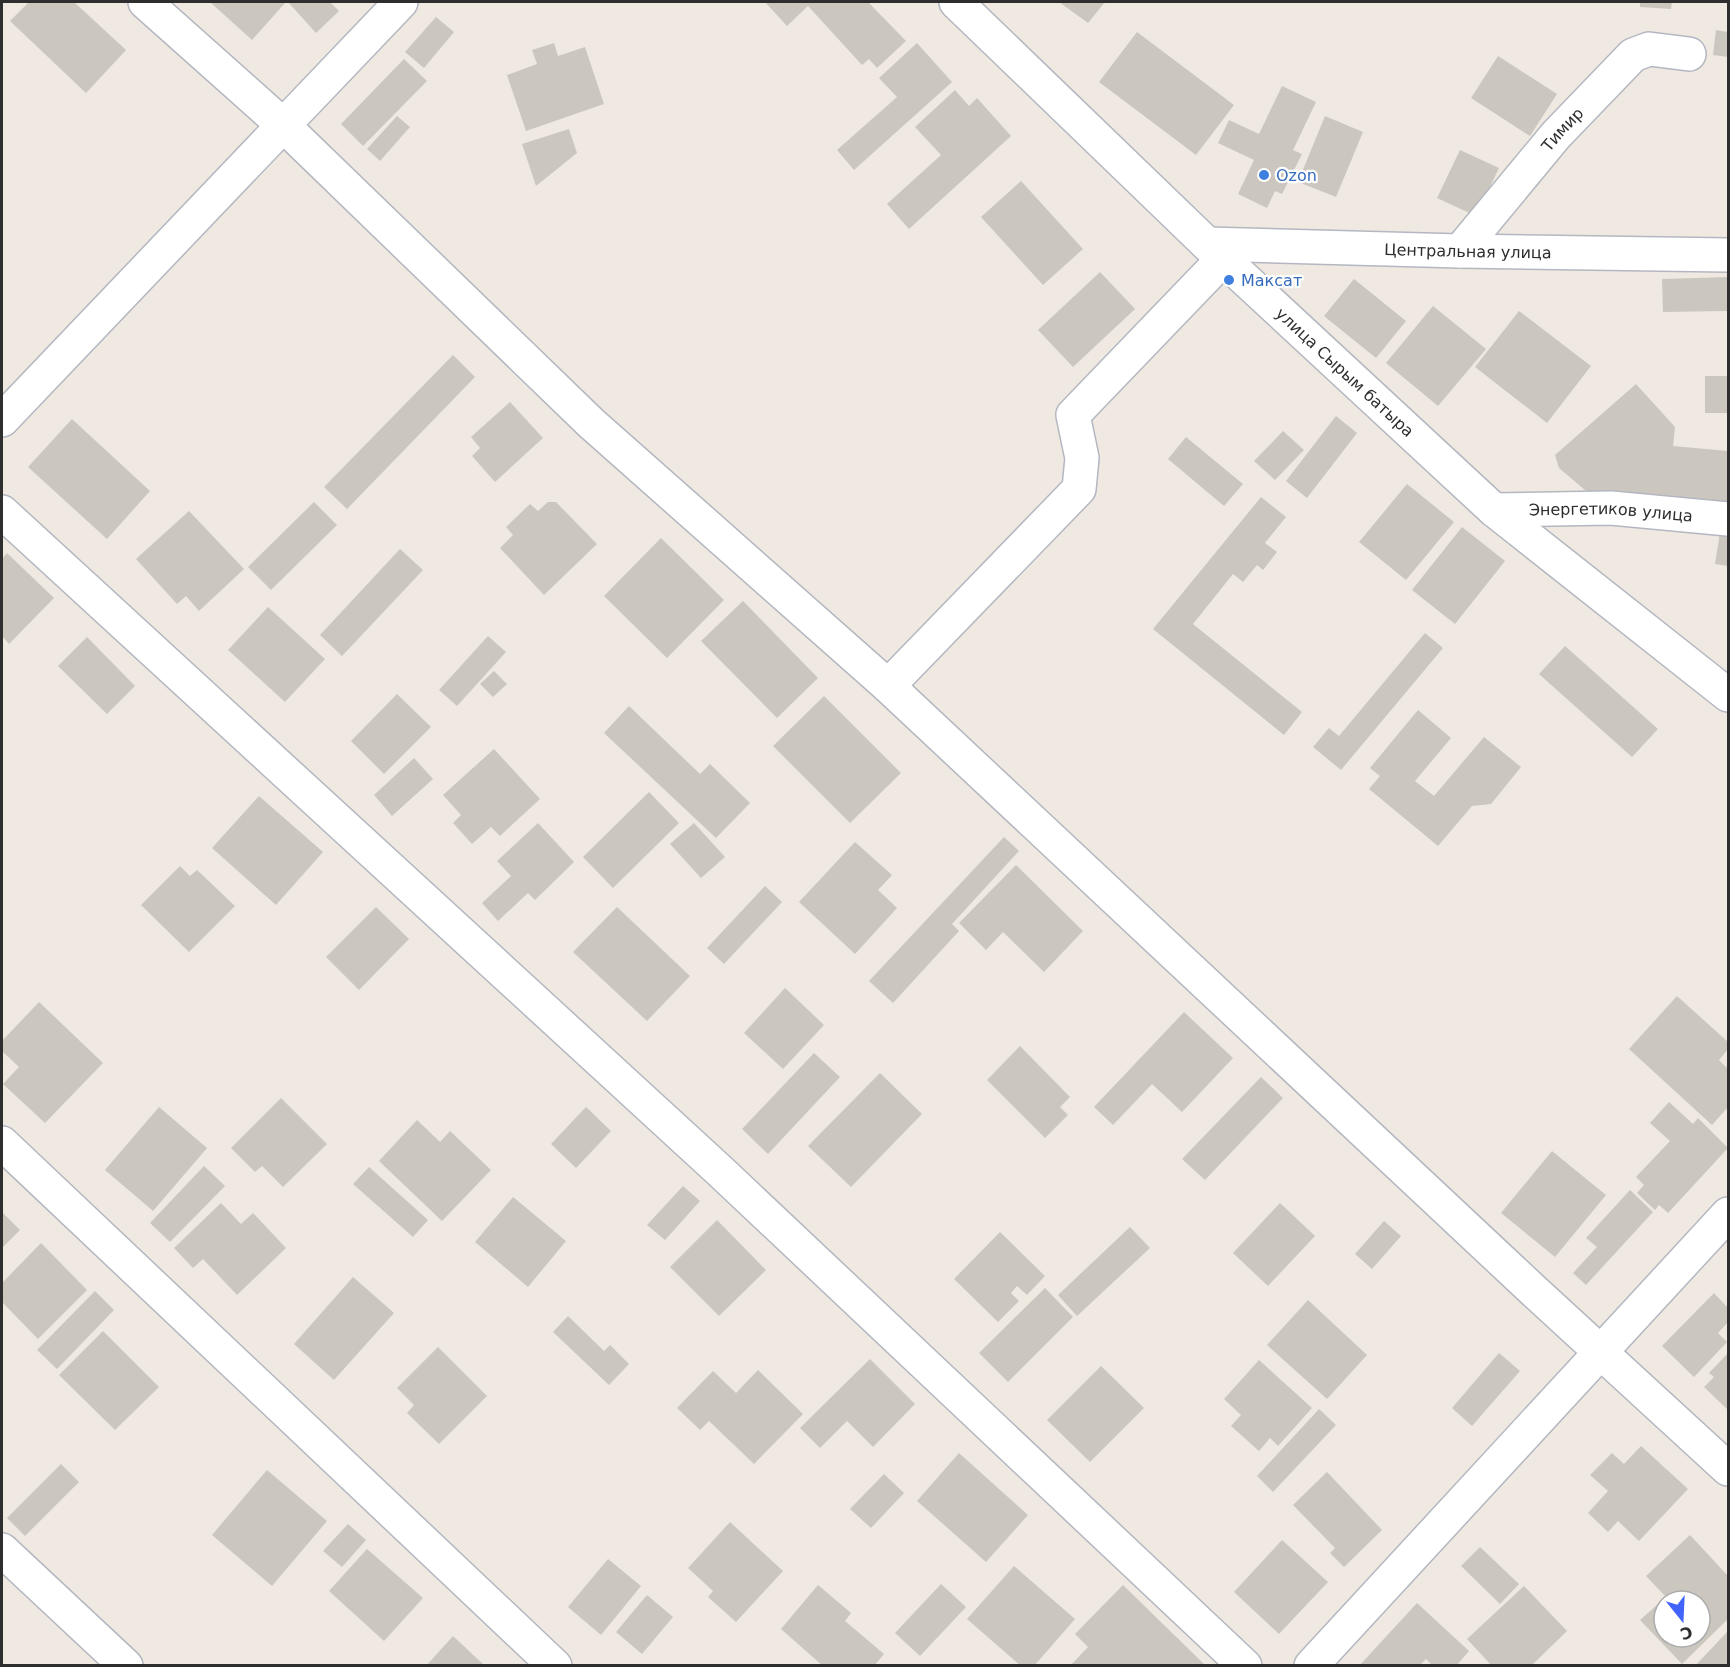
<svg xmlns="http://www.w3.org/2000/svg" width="1730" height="1667" viewBox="0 0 1730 1667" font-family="'DejaVu Sans',sans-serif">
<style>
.building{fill:#cbc7bf;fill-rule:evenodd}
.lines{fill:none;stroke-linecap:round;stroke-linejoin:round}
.minor-casing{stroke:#b4b7c1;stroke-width:36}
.minor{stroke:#fff;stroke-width:33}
.shop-dot{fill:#3f7fe0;stroke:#fff;stroke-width:2}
.labels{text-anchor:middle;stroke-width:4.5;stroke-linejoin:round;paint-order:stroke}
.street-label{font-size:16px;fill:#2e2e2e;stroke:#fff}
.shop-label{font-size:16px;fill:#366cbe;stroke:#fff;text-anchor:start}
</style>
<rect width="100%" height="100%" fill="#efe9e1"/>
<g class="building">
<path d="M29,2H74L126,50L86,93L10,21Z"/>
<path d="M210,2H286L252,40Z"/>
<path d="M288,2H330L339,11L316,33Z"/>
<path d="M765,2H868L906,41L877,68L869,59L862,65L808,6L787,26Z"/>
<path d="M1059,2H1105L1088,23Z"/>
<path d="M1640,2H1672L1671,9L1640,7Z"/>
<path d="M436,17L454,32L424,68L405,52Z"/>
<path d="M1716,30L1728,32V57L1713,55Z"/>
<path d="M1137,32L1234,105L1196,155L1099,82Z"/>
<path d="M554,43L558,56L585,47L604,104L526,131L507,75L537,64L532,50Z"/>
<path d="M917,43L952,82L854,170L837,150L897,97L879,78Z"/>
<path d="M1498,56L1557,94L1530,136L1471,98Z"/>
<path d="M404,59L427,81L363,146L341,124Z"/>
<path d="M1282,86L1316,102L1293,150L1302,154L1282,194L1275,191L1267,208L1238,194L1254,160L1218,143L1229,120L1259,134Z"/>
<path d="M955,90L969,106L977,98L1011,136L909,229L887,204L941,155L915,127Z"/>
<path d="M397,116L410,127L380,161L367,149Z"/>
<path d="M1325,116L1363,132L1336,197L1298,182Z"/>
<path d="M569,129L577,153L536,186L522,144Z"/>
<path d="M1460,150L1499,168L1476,216L1437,198Z"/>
<path d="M1021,181L1083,249L1043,285L981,217Z"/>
<path d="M1100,272L1135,309L1073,367L1038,330Z"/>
<path d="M1728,277V311L1663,312L1662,279Z"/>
<path d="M1354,279L1406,321L1376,358L1324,316Z"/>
<path d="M1433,306L1486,349L1438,406L1386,363Z"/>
<path d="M1519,311L1591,366L1547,423L1475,367Z"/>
<path d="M453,355L475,377L347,509L324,487Z"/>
<rect x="1705" y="376" width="23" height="37"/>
<path d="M1636,384L1675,427L1673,446L1728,451V505L1635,496L1621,491L1598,501L1559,468L1555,455Z"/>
<path d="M510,402L543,438L495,482L472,456L480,448L471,437Z"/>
<path d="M1336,416L1357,433L1307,498L1286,481Z"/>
<path d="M72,419L150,491L107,539L28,467Z"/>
<path d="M1283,431L1304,450L1275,480L1254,461Z"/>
<path d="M1186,437L1243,484L1224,506L1168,459Z"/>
<path d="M1407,484L1454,522L1406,580L1359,542Z"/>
<path d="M1261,497L1286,517L1265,543L1277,552L1263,570L1257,565L1243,582L1233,574L1193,624L1302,712L1284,735L1153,629Z"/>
<path d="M314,502L337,525L271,590L248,567Z"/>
<path d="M548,502H556L597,544L544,595L500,548L513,535L506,527L530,504L538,511Z"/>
<path d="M189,511L244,569L199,611L186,596L177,604L136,559Z"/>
<path d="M1462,527L1505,561L1455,624L1412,590Z"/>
<path d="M1720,532L1728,534V566L1715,564Z"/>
<path d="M661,538L724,600L667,658L604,596Z"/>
<path d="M400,549L423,570L342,656L320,635Z"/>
<path d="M7,553L54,598L9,644L2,636V559Z"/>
<path d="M743,601L818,678L777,718L701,641Z"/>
<path d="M268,607L325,659L285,702L228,650Z"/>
<path d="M1425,633L1443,648L1341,770L1313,747L1329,728L1339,736Z"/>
<path d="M488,636L506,652L457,706L439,690Z"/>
<path d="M87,637L135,686L107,714L58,666Z"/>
<path d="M1565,646L1658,729L1632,757L1539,674Z"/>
<path d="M494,671L507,684L493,697L480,684Z"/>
<path d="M397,694L431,727L384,774L351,741Z"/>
<path d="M824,696L901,773L850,823L773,746Z"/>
<path d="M629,706L700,774L710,764L750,803L716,838L604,733Z"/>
<path d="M1418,710L1451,738L1415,781L1434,796L1484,737L1521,767L1491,804L1472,806L1438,846L1369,789L1380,776L1370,768Z"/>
<path d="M494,749L540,799L500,836L491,827L472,844L453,823L461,815L443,795Z"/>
<path d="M414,758L433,779L392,816L374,795Z"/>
<path d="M649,792L679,823L613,888L583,857Z"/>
<path d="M259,796L323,852L276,905L212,848Z"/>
<path d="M538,823L574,862L535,900L528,893L498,921L482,903L511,876L497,861Z"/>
<path d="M694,823L725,857L701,878L670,844Z"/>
<path d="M1004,837L1019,851L952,924L959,931L893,1003L869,981Z"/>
<path d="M855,842L892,875L878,890L897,908L855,954L799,902Z"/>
<path d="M1016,865L1083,931L1044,972L1003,932L986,950L959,923Z"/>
<path d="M180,866L190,876L197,870L235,906L189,952L141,905Z"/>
<path d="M765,886L782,902L724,964L707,948Z"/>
<path d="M376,907L409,939L359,990L326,957Z"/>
<path d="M617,907L690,976L647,1021L573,952Z"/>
<path d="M785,988L824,1025L783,1069L744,1033Z"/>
<path d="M1677,996L1728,1042V1049L1719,1060L1728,1069V1107L1712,1125L1629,1049Z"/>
<path d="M39,1002L103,1063L45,1123L3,1084L19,1067L2,1051V1041Z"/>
<path d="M1184,1012L1233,1058L1182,1112L1152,1084L1113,1125L1094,1107Z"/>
<path d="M1020,1046L1070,1097L1060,1107L1068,1115L1045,1138L987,1080Z"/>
<path d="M814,1053L840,1077L768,1154L742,1129Z"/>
<path d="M880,1073L922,1114L851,1187L808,1146Z"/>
<path d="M1261,1077L1283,1098L1205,1180L1182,1159Z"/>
<path d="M281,1098L327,1144L283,1187L262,1166L255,1172L231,1148Z"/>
<path d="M1669,1102L1693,1124L1698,1118L1728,1148L1668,1213L1659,1205L1655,1210L1637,1193L1644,1185L1636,1177L1670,1141L1650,1123Z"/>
<path d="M159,1107L207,1148L153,1211L105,1170Z"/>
<path d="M586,1107L611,1131L576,1168L551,1144Z"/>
<path d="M417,1120L440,1142L450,1131L491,1170L442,1221L379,1161Z"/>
<path d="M1552,1151L1606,1195L1555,1257L1501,1213Z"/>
<path d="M204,1166L225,1186L170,1242L150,1223Z"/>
<path d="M369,1167L428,1220L413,1237L353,1184Z"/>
<path d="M683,1186L700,1201L665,1240L647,1225Z"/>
<path d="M1630,1190L1653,1212L1586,1285L1573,1273L1597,1247L1586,1238Z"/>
<path d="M513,1197L566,1241L528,1287L475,1242Z"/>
<path d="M221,1203L241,1224L253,1213L286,1248L237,1295L203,1259L193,1268L174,1248Z"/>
<path d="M1280,1203L1315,1236L1268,1286L1233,1253Z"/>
<path d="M2,1212L20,1230L2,1248Z"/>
<path d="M717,1220L766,1270L719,1316L670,1267Z"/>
<path d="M1384,1221L1401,1236L1372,1269L1355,1254Z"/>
<path d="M1130,1227L1150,1248L1077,1316L1058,1295Z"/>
<path d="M1000,1232L1045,1276L1027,1295L1017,1286L1011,1293L1019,1301L998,1322L954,1279Z"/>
<path d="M41,1243L87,1290L38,1339L2,1302V1283Z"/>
<path d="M353,1277L394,1313L334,1380L294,1344Z"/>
<path d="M1045,1288L1073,1317L1008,1382L979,1353Z"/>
<path d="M95,1291L114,1310L57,1369L37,1350Z"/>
<path d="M1714,1293L1728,1308V1322L1718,1333L1727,1342L1694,1377L1662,1346Z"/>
<path d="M1308,1300L1367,1355L1327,1399L1267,1345Z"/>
<path d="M568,1316L604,1351L610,1345L629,1364L609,1385L553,1332Z"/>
<path d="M103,1331L159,1387L115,1430L59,1375Z"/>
<path d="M438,1347L487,1396L439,1444L407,1413L414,1405L397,1388Z"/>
<path d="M1499,1353L1520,1371L1472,1426L1452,1408Z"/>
<path d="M1728,1353V1410L1704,1387L1714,1377L1709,1373Z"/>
<path d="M870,1359L915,1404L873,1447L847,1421L820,1448L800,1428Z"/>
<path d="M1259,1360L1312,1408L1278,1446L1270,1438L1259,1451L1231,1426L1241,1415L1224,1399Z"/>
<path d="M1101,1366L1144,1408L1090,1462L1047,1420Z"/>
<path d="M758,1370L803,1414L754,1464L709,1421L700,1430L677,1408L713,1371L736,1393Z"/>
<path d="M1319,1409L1336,1425L1273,1492L1257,1476Z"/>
<path d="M1641,1446L1688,1489L1639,1541L1618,1521L1608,1532L1588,1513L1608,1491L1590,1475L1612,1453L1624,1464Z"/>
<path d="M959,1453L1028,1515L986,1562L917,1501Z"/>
<path d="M61,1464L79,1482L25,1536L7,1518Z"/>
<path d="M267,1470L327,1521L272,1586L212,1535Z"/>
<path d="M1327,1472L1382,1530L1344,1567L1330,1553L1335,1548L1293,1505Z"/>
<path d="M884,1474L904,1493L871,1528L850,1509Z"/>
<path d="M730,1522L783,1571L736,1622L708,1597L713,1591L688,1568Z"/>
<path d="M348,1524L366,1540L342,1567L323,1551Z"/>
<path d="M1690,1535L1728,1576V1619L1682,1664L1640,1620L1666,1597L1646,1576ZM1664,1601H1700V1637H1664Z"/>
<path d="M1282,1540L1328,1582L1279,1634L1234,1592Z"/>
<path d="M1480,1547L1519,1584L1500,1604L1461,1566Z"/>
<path d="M367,1549L423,1598L384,1641L329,1591Z"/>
<path d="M608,1559L641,1586L601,1635L568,1607Z"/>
<path d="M1014,1566L1075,1619L1034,1666H1021L967,1619Z"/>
<path d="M941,1584L966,1607L920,1656L895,1633Z"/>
<path d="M818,1585L851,1613L845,1621L884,1654L874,1666H823L781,1629Z"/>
<path d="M1123,1585L1206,1666H1070L1088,1647L1075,1634Z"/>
<path d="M1524,1586L1567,1631L1531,1666H1492L1467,1639Z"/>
<path d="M647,1595L673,1617L642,1654L616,1632Z"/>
<path d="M1417,1603L1469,1651L1456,1666H1433L1426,1659L1419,1666H1359Z"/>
<path d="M1728,1631V1666H1695Z"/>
<path d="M453,1636L485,1666H426Z"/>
</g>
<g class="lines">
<g class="minor-casing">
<g id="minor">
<path d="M145,2L283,125L591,423L888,686L1534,1291L1728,1469"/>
<path id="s1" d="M956,2L1207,244L1494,510L1728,695"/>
<path id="s2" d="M1207,244L1460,251L1728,255"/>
<path id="s3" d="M1460,251L1556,135L1633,55L1649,49L1689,54"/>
<path d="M2,420L401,2"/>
<path id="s4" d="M1494,510L1611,508L1728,519"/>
<path d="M2,512L720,1171L1245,1666"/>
<path d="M888,686L1079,489L1082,458L1073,415L1223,259"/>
<path d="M2,1143L555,1666"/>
<path d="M2,1550L126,1666"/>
<path d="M1311,1666L1728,1214"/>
</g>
</g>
<use href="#minor" class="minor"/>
</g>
<g class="shop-dot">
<circle cx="1264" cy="175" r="6"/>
<circle cx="1229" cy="280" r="6"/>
</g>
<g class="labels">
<g class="street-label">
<text dy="6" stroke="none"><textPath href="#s3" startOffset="159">Тимир</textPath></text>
<text dy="6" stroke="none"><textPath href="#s2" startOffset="261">Центральная улица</textPath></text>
<text dy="6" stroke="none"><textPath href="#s1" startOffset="537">улица Сырым батыра</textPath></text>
<text dy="6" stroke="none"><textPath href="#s4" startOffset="117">Энергетиков улица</textPath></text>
</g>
<g class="shop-label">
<text x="1276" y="181">Ozon</text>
<text x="1241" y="286">Максат</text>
</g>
</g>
<rect width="1730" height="1667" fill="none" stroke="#2e2e2e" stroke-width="6"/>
<g transform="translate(1682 1619) rotate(162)"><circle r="28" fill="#ffffff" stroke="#ababab" stroke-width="1.5"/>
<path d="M0-4.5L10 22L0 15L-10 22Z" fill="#4264fb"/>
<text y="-9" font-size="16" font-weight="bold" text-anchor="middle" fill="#2e2e2e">С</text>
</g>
</svg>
